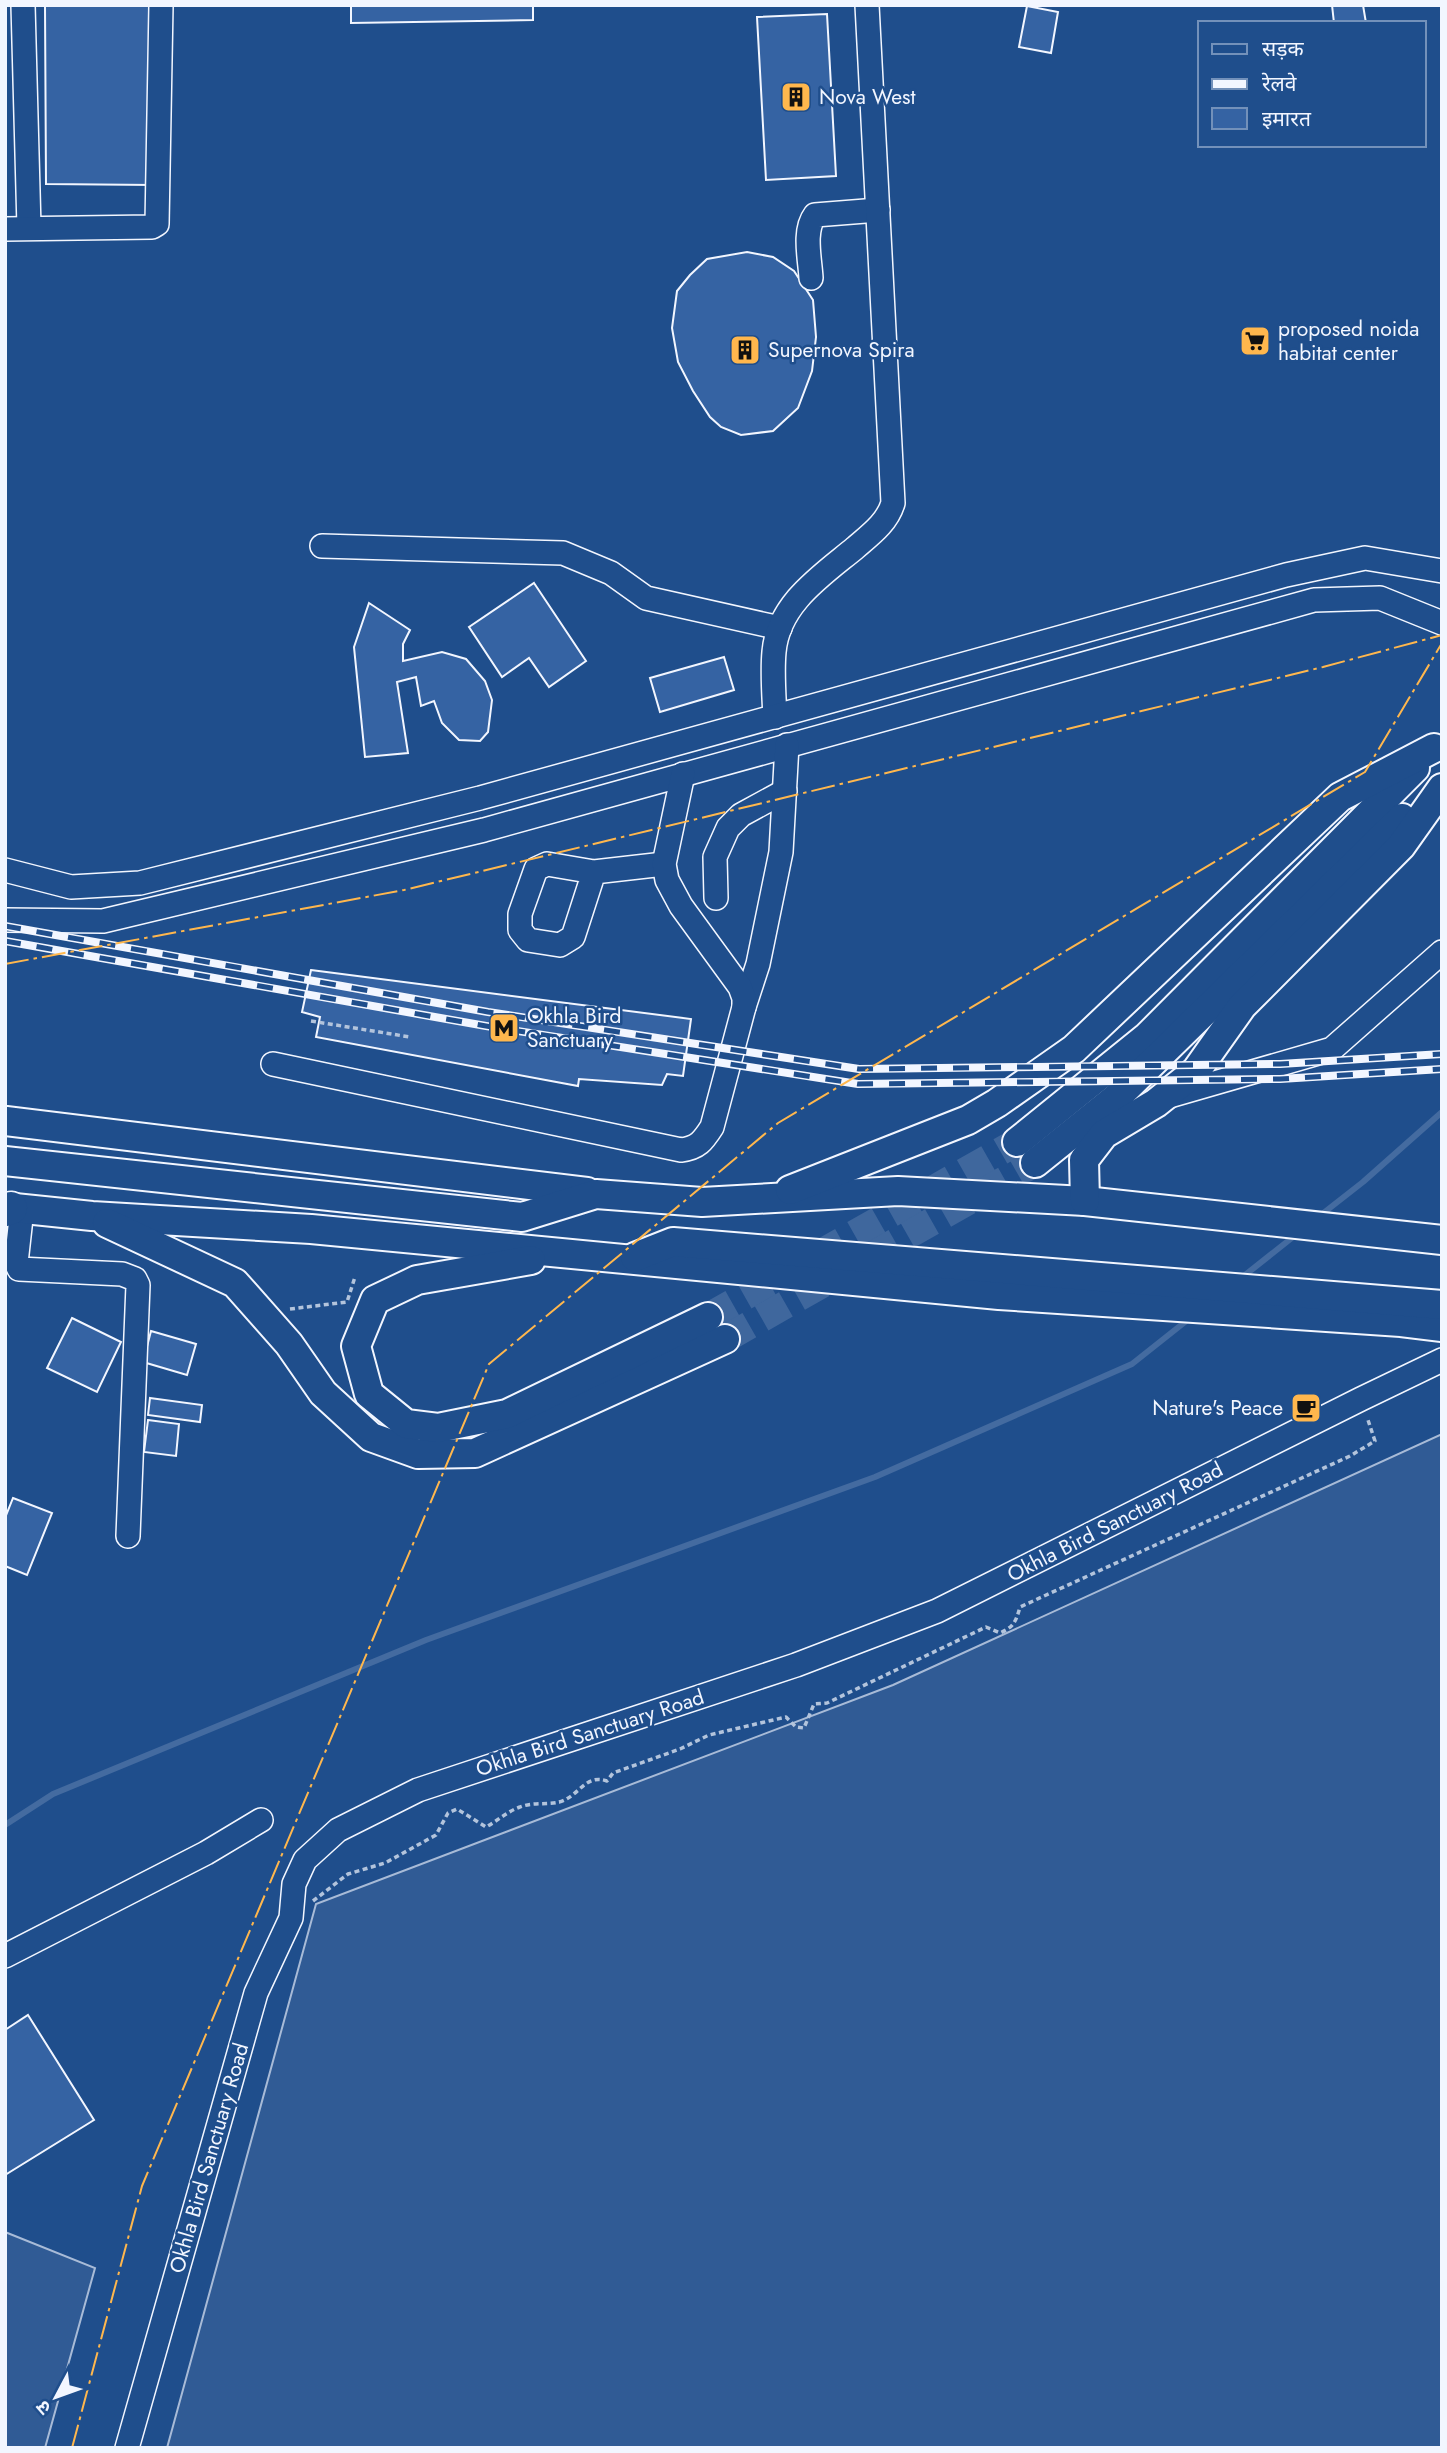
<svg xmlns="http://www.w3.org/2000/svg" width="1447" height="2453" viewBox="0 0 1447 2453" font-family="Jost,'Noto Sans Devanagari',sans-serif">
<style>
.built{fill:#305b95;stroke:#a8bbd7;stroke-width:2}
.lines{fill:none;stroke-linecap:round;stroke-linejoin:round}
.stream{stroke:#446ba0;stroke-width:6}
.building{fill:#3563a3;stroke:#f2f6ff;stroke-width:2}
.major-tunnel{stroke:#3f679d;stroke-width:28;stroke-dasharray:28 14;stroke-linecap:butt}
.minor-casing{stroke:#f2f6ff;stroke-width:26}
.major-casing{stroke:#f2f6ff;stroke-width:32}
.highway-casing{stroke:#f2f6ff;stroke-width:35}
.path{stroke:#b3c4dc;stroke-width:3.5;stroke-dasharray:5 3.5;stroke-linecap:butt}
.minor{stroke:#1f4e8c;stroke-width:23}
.major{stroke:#1f4e8c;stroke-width:28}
.highway{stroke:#1f4e8c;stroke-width:32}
.rail-casing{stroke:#f2f6ff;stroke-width:8}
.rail{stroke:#1f4e8c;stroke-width:5;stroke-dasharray:16;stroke-linecap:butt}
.power{stroke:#ffb74d;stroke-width:2;stroke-dasharray:24 5 3.5 5;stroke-linecap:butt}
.labels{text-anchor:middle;stroke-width:5;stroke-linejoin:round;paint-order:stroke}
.poi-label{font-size:21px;fill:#f2f6ff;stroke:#1f4e8c;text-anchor:start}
.street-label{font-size:21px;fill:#f2f6ff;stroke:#1f4e8c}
</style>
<rect width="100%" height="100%" fill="#1f4e8c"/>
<g class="built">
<path d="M1442,1434V2448H167L316,1904L893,1685Z"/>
<path d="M5,2232L95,2268L45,2448H5Z"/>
</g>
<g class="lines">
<g class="stream">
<path d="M1317,1218L1363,1182L1442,1112"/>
<path d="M1240,1279L1298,1233"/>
<path d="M5,1825L53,1794L426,1640L875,1477L1132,1364L1190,1318"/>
</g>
</g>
<g class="building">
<path d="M45,5H152L153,185L46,184Z"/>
<path d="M351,5H533V20L351,23Z"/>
<path d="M1332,5H1363L1366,23H1334Z"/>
<path d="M1027,6L1058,12L1051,53L1019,47Z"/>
<path d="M827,14L836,176L766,180L757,17Z"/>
<path d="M747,252L773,257L794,271L813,300L816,337L812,371L798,408L773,431L741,435L721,427L710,417L693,391L678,362L672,328L677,291L690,275L707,259Z"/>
<path d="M534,583L586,661L549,687L529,658L502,677L469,627Z"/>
<path d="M369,603L410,630L403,644V661L442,652L466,659L485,681L492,700L488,732L480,741L459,740L442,723L434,701L421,706L416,677L397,682L408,753L365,757L354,647Z"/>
<path d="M724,657L734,690L660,712L650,678Z"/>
<path d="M311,970L691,1019L683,1076L667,1074L662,1085L579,1079L578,1086L316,1037L320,1017L302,1012Z"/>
<path d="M72,1318L121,1342L97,1392L47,1368Z"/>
<path d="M151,1331L196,1344L187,1375L143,1362Z"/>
<path d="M150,1398L202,1405L200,1422L148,1415Z"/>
<path d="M148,1420L179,1424L176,1456L144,1452Z"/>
<path d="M13,1498L52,1513L27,1575L5,1566V1518Z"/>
<path d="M28,2015L94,2120L5,2175V2030Z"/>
</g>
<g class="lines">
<g class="major-tunnel">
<path d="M708,1317L1017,1142"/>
<path d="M725,1339L1035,1163"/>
</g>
<g class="minor-casing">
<g id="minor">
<path d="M23,5L29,228"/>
<path d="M5,229L152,227L157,224L161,5"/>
<path d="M811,278C810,259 803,231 815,215L878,210"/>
<path d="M322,546L563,553L611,573L646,598L780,628"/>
<path d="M775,717C774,696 772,673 774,652C778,604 821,576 855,548C870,535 887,523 893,503L867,5"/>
<path d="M5,870L71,887L140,883L480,798L1286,575L1365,558L1442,571"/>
<path d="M594,872L547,864L536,869L520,914V930L528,940L560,945L573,937L594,872L664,864"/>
<path d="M716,898L715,857L728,828L741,815L785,791"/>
<path d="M5,920L103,921L484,830L1314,600L1380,598L1442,623"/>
<path d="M744,1007L758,964L781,852L787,745"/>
<path d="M273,1064L681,1150C698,1148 703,1141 712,1127L744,1007V998L740,987L681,906L667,880L664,864L683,774"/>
<path d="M1166,1097L1332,1049L1442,952"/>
<path d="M22,1209L16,1263L19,1269L122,1274L135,1279L138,1285L128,1536"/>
<path d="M5,1956L206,1853L261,1820"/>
<path d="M127,2448L256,1993L291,1918L294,1884L305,1860L338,1830L418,1790L796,1665L937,1611L1361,1399L1442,1360"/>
</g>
</g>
<g class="major-casing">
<g id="major">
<path d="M6,1121L587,1192"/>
<path d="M1017,1142L1147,1037L1415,768"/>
<path d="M5,1161L522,1217L596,1194L702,1202L898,1191L1085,1201L1442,1240"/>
<path d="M1035,1163L1116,1098L1402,818"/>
<path d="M790,1190L968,1120L997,1103L1074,1049L1340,797L1434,748"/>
<path d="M1085,1201L1084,1160L1104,1134L1156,1103L1196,1071L1242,1006L1401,846L1442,788"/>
<path d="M5,1207L92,1216L311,1229L999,1295L1401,1322L1442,1327"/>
<path d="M107,1223L235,1283L289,1344L323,1393L371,1437L418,1454L475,1453L725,1339"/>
<path d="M635,1257L673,1242L1442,1305"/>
<path d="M531,1260L417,1280L375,1300L356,1346L369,1394L406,1424L438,1428L507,1414L708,1317"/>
</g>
</g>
<g class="highway-casing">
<path id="highway" d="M5,1210L11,1208"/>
</g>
<g class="path">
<path d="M311,1021L410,1037"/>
<path d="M290,1309L347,1302L355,1277"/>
<path d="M313,1901L348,1874L385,1863L436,1835L448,1813L457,1809L486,1827C497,1821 508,1811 520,1807C532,1802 547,1805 559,1802C579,1797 585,1773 607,1781L613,1773L680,1749L709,1735L786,1717L796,1727L804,1728L814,1704L827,1703L986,1627L1000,1633C1014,1627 1016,1621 1020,1607L1350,1456L1375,1441L1367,1417"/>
</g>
<use href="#minor" class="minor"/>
<use href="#major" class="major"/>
<use href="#highway" class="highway"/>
<g class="rail-casing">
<g id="rail">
<path d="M5,926L488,1012L859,1069L1280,1064L1442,1054"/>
<path d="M5,941L486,1026L858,1084L1280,1079L1442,1069"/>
</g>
</g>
<use href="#rail" class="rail"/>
<g class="power">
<path d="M5,964L404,890L1323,667L1442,635"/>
<path d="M72,2448L142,2186L489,1364L778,1123L1365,772L1442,643"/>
</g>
</g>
<defs>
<g id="building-square" transform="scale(1.575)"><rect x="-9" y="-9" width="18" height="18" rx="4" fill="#ffb74d" stroke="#1f4e8c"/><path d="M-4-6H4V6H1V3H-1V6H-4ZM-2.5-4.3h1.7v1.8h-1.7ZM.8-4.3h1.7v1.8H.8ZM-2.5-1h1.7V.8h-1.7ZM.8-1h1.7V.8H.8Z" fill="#111"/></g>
<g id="supermarket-square" transform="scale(1.575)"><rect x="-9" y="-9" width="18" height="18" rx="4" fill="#ffb74d" stroke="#1f4e8c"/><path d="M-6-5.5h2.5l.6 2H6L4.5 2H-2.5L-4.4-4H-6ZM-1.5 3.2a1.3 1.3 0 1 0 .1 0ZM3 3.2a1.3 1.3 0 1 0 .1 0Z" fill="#111"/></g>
<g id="metro-square" transform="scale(1.575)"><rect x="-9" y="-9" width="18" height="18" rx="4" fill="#ffb74d" stroke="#1f4e8c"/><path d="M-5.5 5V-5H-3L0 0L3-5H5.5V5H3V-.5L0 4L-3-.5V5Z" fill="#111"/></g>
<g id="cafe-square" transform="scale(1.575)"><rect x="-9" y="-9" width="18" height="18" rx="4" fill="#ffb74d" stroke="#1f4e8c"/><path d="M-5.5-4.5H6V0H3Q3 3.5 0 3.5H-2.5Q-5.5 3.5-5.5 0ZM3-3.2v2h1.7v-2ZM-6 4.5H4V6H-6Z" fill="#111"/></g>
</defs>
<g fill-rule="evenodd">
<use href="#building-square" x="796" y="97"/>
<use href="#supermarket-square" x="1255" y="341"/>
<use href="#building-square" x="745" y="350"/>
<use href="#metro-square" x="504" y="1028"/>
<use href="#cafe-square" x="1306" y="1408"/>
</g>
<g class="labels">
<g class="poi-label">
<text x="819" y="104">Nova West</text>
<text x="1278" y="336">proposed noida<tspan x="1278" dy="24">habitat center</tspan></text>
<text x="768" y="357">Supernova Spira</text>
<text x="527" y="1023">Okhla Bird<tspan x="527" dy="24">Sanctuary</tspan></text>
<text x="1283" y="1415" text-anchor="end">Nature's Peace</text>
</g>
<g class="street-label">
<text transform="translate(1115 1522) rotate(-27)" y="7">Okhla Bird Sanctuary Road</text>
<text transform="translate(590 1733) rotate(-18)" y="7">Okhla Bird Sanctuary Road</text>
<text transform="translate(209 2158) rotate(-74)" y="7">Okhla Bird Sanctuary Road</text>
</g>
</g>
<rect width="1447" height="2453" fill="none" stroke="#f2f6ff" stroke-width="14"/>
<rect x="1198" y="21" width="228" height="126" fill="#1f4e8c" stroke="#7391ba" stroke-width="2"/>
<rect x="1212" y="44" width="35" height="10" fill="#1f4e8c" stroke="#7391ba" stroke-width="2"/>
<text x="1262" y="56" font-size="21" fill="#f2f6ff">सड़क</text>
<rect x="1212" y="79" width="35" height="10" fill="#f2f6ff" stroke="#7391ba" stroke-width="2"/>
<text x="1262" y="91" font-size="21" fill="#f2f6ff">रेलवे</text>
<rect x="1212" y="108" width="35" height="21" fill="#3563a3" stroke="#7391ba" stroke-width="2"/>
<text x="1262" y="126" font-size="21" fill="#f2f6ff">इमारत</text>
<g transform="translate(56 2397) rotate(229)" stroke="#1f4e8c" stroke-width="5" paint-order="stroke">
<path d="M0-5L12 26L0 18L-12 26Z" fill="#f2f6ff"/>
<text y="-10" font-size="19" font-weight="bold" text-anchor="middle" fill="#f2f6ff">उ</text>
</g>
</svg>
